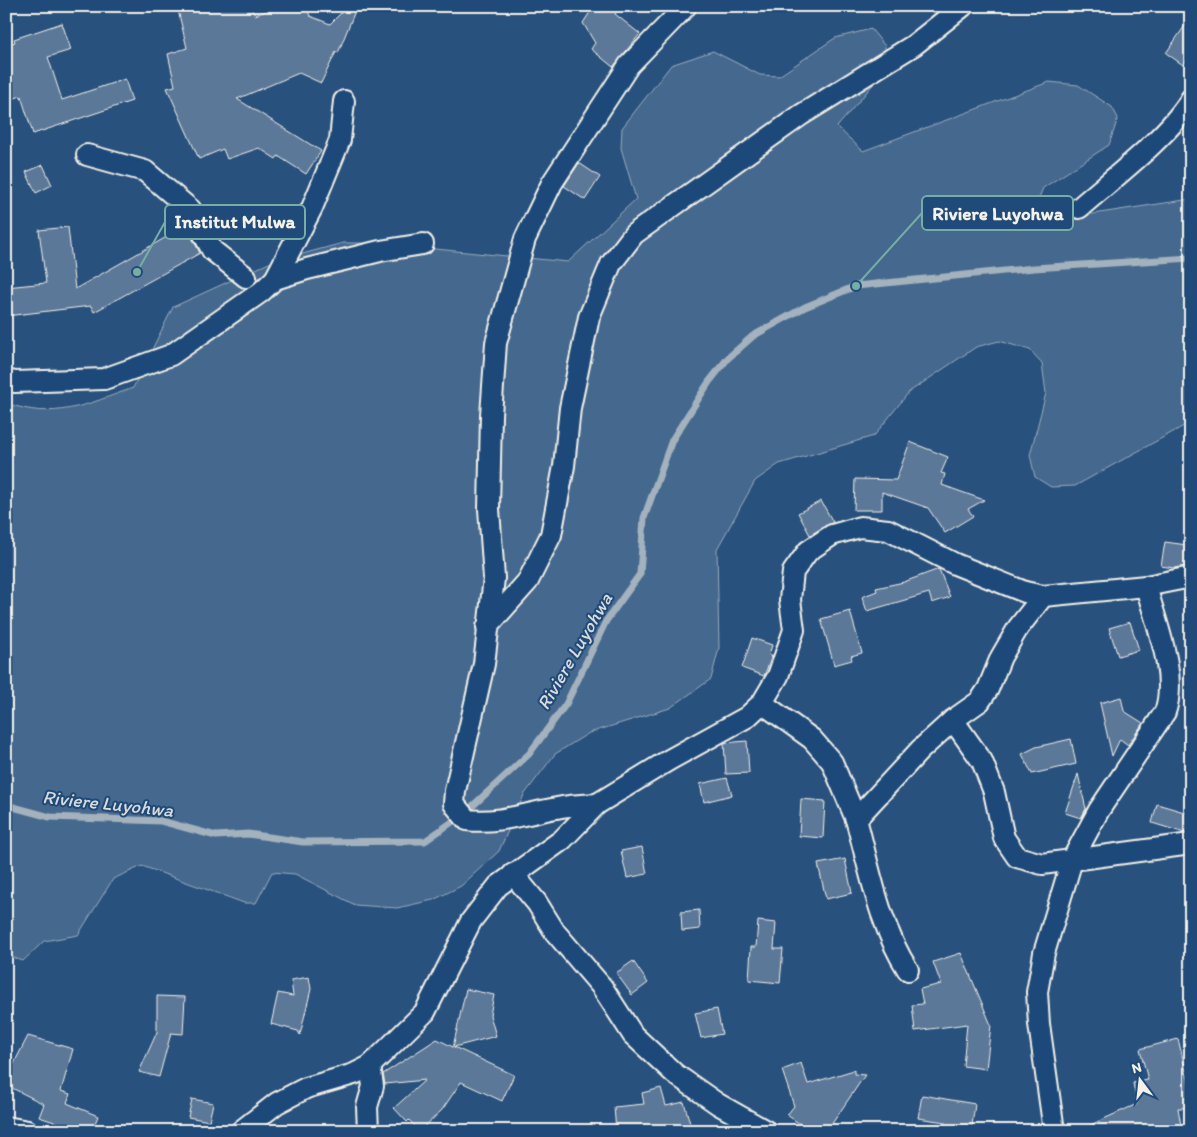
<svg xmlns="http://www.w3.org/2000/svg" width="1197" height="1137" viewBox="0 0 1197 1137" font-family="Itim,sans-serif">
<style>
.green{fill:#45688e;stroke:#9cacbb}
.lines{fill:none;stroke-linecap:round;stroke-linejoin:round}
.stream{stroke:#a4b2be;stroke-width:7}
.building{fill:#5b7899;stroke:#f4f1e8}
.minor-casing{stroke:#f4f1e8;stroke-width:24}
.minor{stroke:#1f4a7a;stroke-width:20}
.labels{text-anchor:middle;stroke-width:4;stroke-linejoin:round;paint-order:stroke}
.water-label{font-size:19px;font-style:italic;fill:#d9dcda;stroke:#1f4a7a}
.leader{fill:none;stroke:#76ada5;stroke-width:2}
.callout-dot{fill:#76ada5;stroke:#1f4a7a;stroke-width:2}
.callout{fill:#1f4a7a;stroke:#76ada5;stroke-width:2}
.callout-label{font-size:19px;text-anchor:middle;font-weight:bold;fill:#f4f1e8}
</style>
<rect width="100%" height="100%" fill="#28517e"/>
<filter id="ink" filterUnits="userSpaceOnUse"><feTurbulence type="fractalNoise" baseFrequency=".02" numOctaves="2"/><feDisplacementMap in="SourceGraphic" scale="10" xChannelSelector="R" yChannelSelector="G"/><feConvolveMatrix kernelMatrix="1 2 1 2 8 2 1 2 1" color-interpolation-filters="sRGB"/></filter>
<g filter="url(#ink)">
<path class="green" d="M871,29L885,46L887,68L837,127L863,151L1049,82L1078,85L1112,107L1118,118L1109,145L1043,188L1034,210L1041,222L1191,199V422L1075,486L1051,487L1035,477L1030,455L1046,393L1042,363L1030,350L999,341L976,347L909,392L874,436L779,464L755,481L717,549L719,648L711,679L670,708L589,733L555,754L524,795L499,851L461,886L433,900L397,908L355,905L295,874L272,872L256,903H244L142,866L113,879L78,935L44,941L23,961L6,955V403C55,421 87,404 133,388L173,307L269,263L343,243H374L568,262L636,199L621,148L622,128L671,65L713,51L760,75L779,76L835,38Z"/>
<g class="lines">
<path class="stream" d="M6,805L50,817L161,821L216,836L248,834L303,842L425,841L465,813L529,754L566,704L606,621L640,574L644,518L672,440L709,382L728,358L753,336L805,307L856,286L1034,268L1191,258"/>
</g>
<g class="building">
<path d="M177,6H250L255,15L280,6H306L310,16L330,24L348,6H357L338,53L336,52L321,83L299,73L237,99L321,151L306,174L278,156L276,159L259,148L227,159L223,149L199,159L167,88L175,86L168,54L187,48Z"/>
<path d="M594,6H620L615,14L640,34L613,67L591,49L595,43L583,23Z"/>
<path d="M1191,17V54L1183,65L1166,53Z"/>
<path d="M62,23L71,50L48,57L62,100L125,79L132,101L33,134L21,96L6,101V45L15,42L14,39Z"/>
<path d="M579,163L600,177L585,200L564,186Z"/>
<path d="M43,165L52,185L36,193L26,172Z"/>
<path d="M186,226L200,253L94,312L91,306L6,316V287L46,283L39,230L68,227L75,289Z"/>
<path d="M910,442L948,457L941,473L945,474L942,485L984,500L968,509L973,516L945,533L928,508L882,492V510H854L855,479L896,480Z"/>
<path d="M821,501L833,522L810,535L798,513Z"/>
<path d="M1165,542L1187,545L1186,551L1191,552V565L1174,568L1161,566Z"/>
<path d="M939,569L950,597L932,603L929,593L867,611L862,597L877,591L876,588L904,582Z"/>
<path d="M850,611L862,653L851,656L852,660L834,665L821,619Z"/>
<path d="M1130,622L1139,650L1118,656L1109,628Z"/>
<path d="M752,638L772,645L769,655L772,656L764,676L742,668Z"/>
<path d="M1121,697L1124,711L1143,723L1128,745L1120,739L1112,756L1100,703Z"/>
<path d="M1071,739L1076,764L1032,774L1022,754L1036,747Z"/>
<path d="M747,741L749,773L726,774L724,743Z"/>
<path d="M1078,774L1086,809L1081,818L1065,813Z"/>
<path d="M727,778L732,795L704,802L700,784Z"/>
<path d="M801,799L825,801L823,838L799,836Z"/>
<path d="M1157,804L1191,814V832L1185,833L1152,823Z"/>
<path d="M642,847L647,874L627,878L621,851Z"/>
<path d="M845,859L852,893L826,899L818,864Z"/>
<path d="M699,910L700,929L682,931L681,912Z"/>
<path d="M758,921L776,923L774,949H783L780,983L749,980L751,947H756Z"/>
<path d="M961,953L991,1025L986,1069L963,1066L967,1024L915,1031L912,1005L923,1004L920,989L941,984L933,962Z"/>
<path d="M633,961L648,983L632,995L616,973Z"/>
<path d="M309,977L311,989L300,1035L298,1031L271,1024L278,993L293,996L291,980Z"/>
<path d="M466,989L494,995L490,1015L496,1036L454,1047L514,1075L502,1101L461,1082L442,1110L420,1131L409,1120L407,1122L394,1108L425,1080L385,1084L383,1074L437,1039L453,1047Z"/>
<path d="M157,996L185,997L183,1034L171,1033L159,1077L139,1072L157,1032Z"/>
<path d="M717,1009L722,1034L701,1038L695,1013Z"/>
<path d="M28,1036L73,1049L61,1091L70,1094L67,1103L98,1116L92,1131H69L70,1127L39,1117L44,1104L6,1085V1079Z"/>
<path d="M1178,1039L1191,1091V1108H1178L1182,1131H1077L1137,1104L1133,1083L1148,1080L1140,1049Z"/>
<path d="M801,1063L808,1084L854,1070V1074L865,1075L827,1131H810L787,1115L794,1106L782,1070Z"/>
<path d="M661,1088L666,1106L684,1102L691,1127L677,1131H616L614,1107L644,1104L642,1093Z"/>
<path d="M922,1095L975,1104L972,1126L963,1125L962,1131H944L945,1122L918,1118Z"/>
<path d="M192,1099L213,1103L209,1121L188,1117Z"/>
</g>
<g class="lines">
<g class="minor-casing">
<g id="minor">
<path d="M87,155L145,171L191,210L212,250L246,277"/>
<path d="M1079,208C1112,179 1169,136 1191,99"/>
<path d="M275,279L312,208L340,140L344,101"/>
<path d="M6,380L15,382L104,379L171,355L261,292L275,279L307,269L380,251L423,244"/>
<path d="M487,627L528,581L551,535L564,466L570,408L589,317L611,264L634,234L801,115L914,45L963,6"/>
<path d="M762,703L812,739L832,762L856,819L920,750L953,720L982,761L994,792L1004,838L1017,857L1042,864L1191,844"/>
<path d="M953,720L980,701L988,689L1001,657L1018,628L1043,596"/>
<path d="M597,804C586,805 574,805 562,807C531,812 499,824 467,820L454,804L455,791L484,664L494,578L489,509L491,415L496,343L525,239L552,183L629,65L686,6"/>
<path d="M856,819C870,870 879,925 908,970"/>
<path d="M513,874L537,903L555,932L602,987L633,1035L675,1074L718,1104L766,1131"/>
<path d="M6,1127L28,1131"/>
<path d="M241,1131L277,1103L306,1088L354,1074L370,1066L425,1012L471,921L498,886L562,840L597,804L669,760L747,717L762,703L778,676L794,630L790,600L793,572L808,551L832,535L860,527L888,530L955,564L1025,592L1043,596L1146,586L1191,577"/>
<path d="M368,1131L367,1107L373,1086L370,1066"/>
<path d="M1054,1131L1039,1024L1037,992L1044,953L1072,860L1099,810L1165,712C1178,675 1156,624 1146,586"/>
</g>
</g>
<use href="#minor" class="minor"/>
</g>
</g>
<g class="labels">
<g class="water-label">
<text transform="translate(574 651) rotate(-60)" y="7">Riviere Luyohwa</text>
<text transform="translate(108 803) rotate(6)" y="7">Riviere Luyohwa</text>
</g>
</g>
<path class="leader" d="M856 286L922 213M137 272L165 222"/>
<g class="callout-dot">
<circle cx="856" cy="286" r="5"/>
<circle cx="137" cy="272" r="5"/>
</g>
<g class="callout">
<rect x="922" y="196" width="151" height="34" rx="5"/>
<rect x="165" y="205" width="140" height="34" rx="5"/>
</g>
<g class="callout-label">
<text x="998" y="220">Riviere Luyohwa</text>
<text x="235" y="228">Institut Mulwa</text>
</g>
<rect width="1197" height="1137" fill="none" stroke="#1f4a7a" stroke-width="25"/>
<rect x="12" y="12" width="1172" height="1112" fill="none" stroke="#f4f1e8" stroke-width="2" filter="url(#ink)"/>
<g transform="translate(1140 1080) rotate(345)" stroke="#1f4a7a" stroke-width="4" paint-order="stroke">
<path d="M0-4L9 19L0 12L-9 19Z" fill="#f4f1e8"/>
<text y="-8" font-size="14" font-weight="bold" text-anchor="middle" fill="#f4f1e8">N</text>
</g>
</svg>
